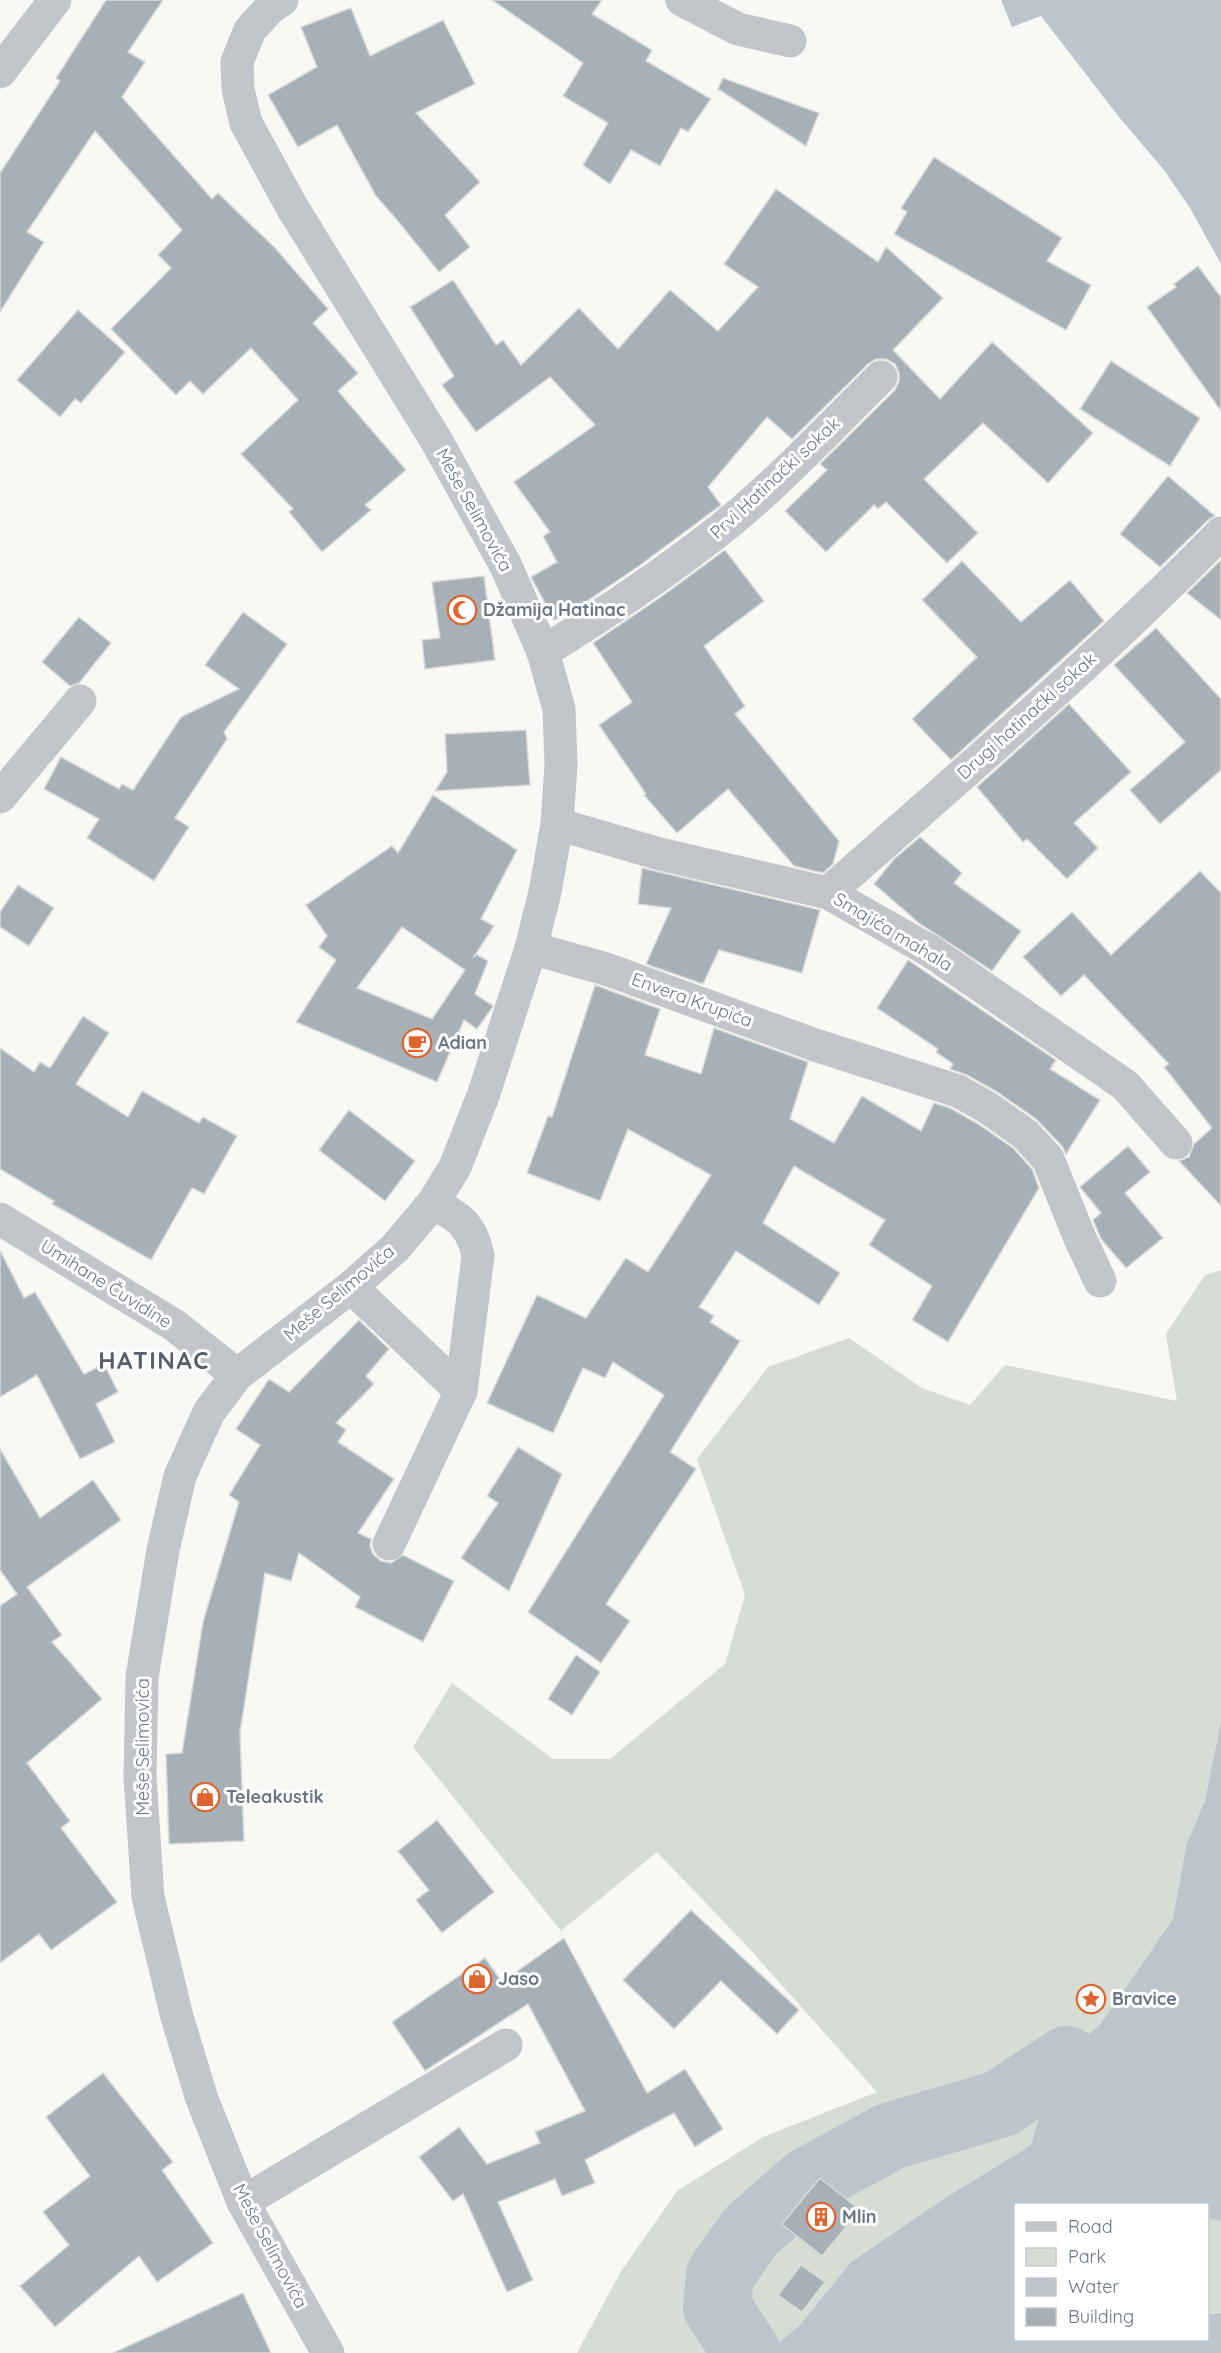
<svg xmlns="http://www.w3.org/2000/svg" width="1221" height="2353" viewBox="0 0 1221 2353" font-family="Quicksand,sans-serif">
<style>
.green{fill:#d7ddd5}
.water{fill:#bcc5cb}
.lines{fill:none;stroke-linecap:round;stroke-linejoin:round}
.river{stroke:#bcc5cb;stroke-width:68}
.building{fill:#a8b0b7;stroke:#dadad8;stroke-width:1.5;fill-rule:evenodd}
.street{stroke:#c2c5c9;stroke-width:33}
.labels{text-anchor:middle;stroke-width:6;stroke-linejoin:round;paint-order:stroke}
.street-label{font-size:18px;fill:#687686;stroke:#fff}
.poi-label{font-size:18px;font-weight:bold;fill:#687686;stroke:#fff;text-anchor:start}
.district-label{font-size:24px;font-weight:bold;letter-spacing:1.5px;fill:#56606b;stroke:#fff}
</style>
<rect width="100%" height="100%" fill="#f8f8f5"/>
<g class="green">
<path d="M1221,1270V1721L1205,1800L1186,1846L1173,1919L1099,2026L1072,2047L1056,2083L1042,2106L1031,2145L945,2198L851,2262L799,2326L766,2353H577L620,2273L677,2191L763,2137L877,2092L745,1944L657,1852L561,1931L413,1747L452,1683L553,1759H610L725,1664L745,1595L697,1459L768,1367L849,1338L922,1388L970,1405L1005,1365L1177,1401L1166,1334L1205,1275Z"/>
<path d="M1208,2218L1221,2221V2313L1209,2314H1208Z"/>
</g>
<g class="water">
<path d="M1001,0H1221V264L1190,208L1164,170L1119,117L1041,16L1012,27Z"/>
<path d="M1221,1721V2221L1208,2218V2204H1016V2340H1208V2314L1221,2313V2353H766L799,2326L851,2262L945,2198L1031,2145L1042,2106L1056,2083L1072,2047L1099,2026L1173,1919L1186,1846L1205,1800Z"/>
</g>
<g class="lines">
<path class="river" d="M747,2353L717,2307L720,2275L751,2231L808,2181L891,2136L1000,2104L1067,2060"/>
</g>
<g class="building">
<path d="M106,0H163L128,52L145,62L122,97L212,199L218,193L276,249L328,309L313,323L358,373L338,391L406,470L365,505L371,510L322,552L289,512L293,509L241,454L298,400L251,348L203,394L190,381L176,395L111,329L171,268L158,255L182,230L95,131L27,232L44,242L0,312V173L60,81L56,78Z"/>
<path d="M492,0H602L592,14L652,50L646,61L711,99L688,132L681,128L660,166L631,150L610,184L583,165L608,123L563,96L583,63Z"/>
<path d="M351,8L370,56L443,20L475,84L416,113L480,182L445,215L470,247L439,272L397,220L376,196L337,125L298,147L268,95L317,67L301,27Z"/>
<path d="M723,78L819,113L806,146L718,89Z"/>
<path d="M934,157L1062,238L1047,261L1091,285L1066,330L894,234L907,212L901,208Z"/>
<path d="M776,189L878,262L886,247L943,298L893,350L940,399L992,342L1093,433L1048,483L983,423L924,479L978,533L947,563L886,502L878,509L874,505L826,552L785,511L827,470L820,464L895,390L899,381V373L895,364L886,359H876L868,364L792,439L767,417L708,487L721,505L639,566L572,611L554,620L531,577L557,562L543,536L550,532L514,482L595,425L550,377L476,432L442,385L454,376L410,307L453,280L496,345L503,340L521,365L579,308L618,349L670,290L718,331L758,287L724,264Z"/>
<path d="M1198,266L1221,297V411L1147,307L1176,287L1174,284Z"/>
<path d="M78,310L125,352L81,403L75,399L60,417L17,380Z"/>
<path d="M1111,361L1200,418L1170,466L1080,409Z"/>
<path d="M1168,476L1215,516L1208,520L1160,567L1120,534Z"/>
<path d="M725,550L764,601L704,646L745,706L735,714L839,841L833,864L823,873L794,866L728,789L677,833L644,795L646,794L599,725L632,702L593,643L661,597Z"/>
<path d="M1221,560V620L1187,593Z"/>
<path d="M962,561L1021,622L1070,580L1104,621L951,760L912,719L977,657L922,600Z"/>
<path d="M484,576L495,660L425,669L422,640L440,638L432,582Z"/>
<path d="M243,612L287,644L224,732L227,739L175,818L189,827L154,881L87,838L99,819L44,789L61,757L119,789L122,784L133,790L181,717L239,689L205,665Z"/>
<path d="M79,617L111,643L79,683L70,686L42,662Z"/>
<path d="M1156,628L1221,699V770L1160,824L1130,790L1185,742L1114,665Z"/>
<path d="M1069,704L1131,772L1074,823L1098,848L1067,879L1027,839L1023,842L977,787Z"/>
<path d="M526,730L530,785L435,791L447,772L445,734Z"/>
<path d="M433,795L517,850L481,919L494,926L473,958L476,954L488,961L475,994L493,1006L492,1008L477,1029L464,1020L437,1082L296,1022L336,960L319,947L327,936L306,905L392,846L398,853ZM402,927L465,970L432,1019L357,988Z"/>
<path d="M920,837L962,873L954,883L1021,931L992,971L920,924L874,884L894,859Z"/>
<path d="M642,868L820,910L802,973L719,950L703,984L646,964L671,908L638,904Z"/>
<path d="M1200,871L1221,893V1206L1179,1161L1189,1157L1194,1144L1212,1128L1164,1067L1169,1064L1084,975L1061,996L1023,957L1072,912L1111,955Z"/>
<path d="M18,885L54,908L29,946L0,927V912Z"/>
<path d="M908,960L1056,1060L1050,1069L1100,1100L1066,1154L1062,1146L1036,1119L997,1092L967,1075L950,1069L953,1064L936,1052L938,1049L877,1008Z"/>
<path d="M595,985L660,1009L645,1055L701,1074L714,1028L808,1062L790,1119L834,1143L862,1096L921,1131L934,1103L950,1108L978,1124L1013,1148L1032,1169L1039,1188L948,1342L912,1320L932,1286L869,1245L885,1220L794,1166L763,1223L840,1273L819,1305L736,1251L699,1307L714,1316L710,1322L740,1341L670,1452L696,1469L606,1604L630,1621L601,1663L528,1612L664,1395L613,1362L605,1378L583,1368L553,1433L487,1403L537,1295L586,1318L626,1258L648,1272L711,1175L628,1129L600,1201L527,1173L548,1116L552,1117Z"/>
<path d="M83,1016L109,1033L76,1084L128,1117L142,1091L199,1123L203,1117L237,1136L204,1194L192,1188L151,1260L52,1204L54,1201L0,1169V1048L34,1072L40,1062L50,1068Z"/>
<path d="M349,1110L415,1161L385,1201L319,1150Z"/>
<path d="M1128,1146L1150,1172L1125,1193L1163,1238L1126,1268L1101,1239L1093,1220L1101,1213L1080,1187Z"/>
<path d="M0,1250L24,1298L35,1292L84,1374L104,1364L118,1392L96,1404L115,1442L80,1459L37,1375L0,1397Z"/>
<path d="M359,1320L389,1349L366,1376L374,1384L336,1423L346,1430L338,1442L394,1479L358,1533L371,1539L370,1546L373,1554L381,1561L391,1563L403,1555L454,1581L423,1642L355,1607L360,1597L299,1553L291,1581L265,1573L240,1732L244,1841L169,1844L166,1754L182,1753L203,1622L239,1502L229,1495L260,1445L236,1429L269,1379L289,1392Z"/>
<path d="M518,1447L562,1474L509,1591L461,1558L498,1503L487,1496Z"/>
<path d="M0,1449L40,1518L93,1480L121,1520L27,1587L62,1635L52,1642L102,1699L27,1763L70,1821L61,1828L117,1902L51,1950L39,1934L0,1963V1606L17,1594L0,1570Z"/>
<path d="M576,1655L600,1672L572,1715L548,1699Z"/>
<path d="M437,1820L494,1892L442,1933L416,1900L429,1890L398,1851Z"/>
<path d="M691,1910L799,2010L777,2034L721,1981L674,2029L623,1980Z"/>
<path d="M564,1938L647,2093L685,2069L723,2129L695,2147L674,2113L585,2160L595,2183L562,2196L555,2179L498,2202L533,2280L507,2292L463,2194L453,2201L419,2157L459,2127L487,2164L540,2143L535,2132L585,2111L528,2004L425,2071L392,2022L485,1958L502,1982Z"/>
<path d="M103,2073L173,2162L162,2170L213,2243L157,2282L139,2256L55,2327L20,2286L69,2245L43,2212L90,2176L46,2117Z"/>
<path d="M820,2178L860,2210L822,2256L782,2224Z"/>
<path d="M801,2265L825,2282L802,2312L778,2295Z"/>
<path d="M243,2293L271,2353H113Z"/>
</g>
<g class="lines">
<g class="street">
<path d="M282,0L270,8L250,30L237,62L238,89L246,123L292,207L436,440L506,566L543,652L559,709L561,765L557,824L545,892L531,948L483,1096L455,1167L433,1203L395,1248L351,1287L237,1375L209,1412L180,1476L163,1550L142,1677L140,1777L148,1897L177,2017L202,2099L243,2202L328,2353"/>
<path d="M682,0L738,29L790,41"/>
<path d="M0,72L55,0"/>
<path d="M543,652C601,616 658,578 712,536C773,489 826,431 881,377"/>
<path d="M0,797L80,701"/>
<path d="M557,824L660,854L828,893L930,951L1125,1085L1176,1143"/>
<path d="M828,893C961,775 1097,660 1221,533"/>
<path d="M531,948L606,969L815,1045L958,1091L988,1108L1025,1134L1048,1159L1079,1236L1100,1281"/>
<path d="M0,1219L174,1325L237,1375"/>
<path d="M351,1287L461,1391"/>
<path d="M389,1544L461,1391L478,1256C472,1225 459,1217 433,1203"/>
<path d="M243,2202L506,2045"/>
</g>
</g>
<defs>
<g id="mosque-ring" transform="scale(1.5)"><circle r="9.5" fill="#fff" stroke="#de6530" stroke-width="1.5"/><path d="M3.5-4.9A6 6 0 1 0 3.5 4.9A5 5 0 1 1 3.5-4.9Z" fill="#de6530"/></g>
<g id="cafe-ring" transform="scale(1.5)"><circle r="9.5" fill="#fff" stroke="#de6530" stroke-width="1.5"/><path d="M-5.5-4.5H6V0H3Q3 3.5 0 3.5H-2.5Q-5.5 3.5-5.5 0ZM3-3.2v2h1.7v-2ZM-6 4.5H4V6H-6Z" fill="#de6530"/></g>
<g id="shop-ring" transform="scale(1.5)"><circle r="9.5" fill="#fff" stroke="#de6530" stroke-width="1.5"/><path d="M-5-2.5h2.3a2.7 3.5 0 0 1 5.4 0H5L5.5 6h-11ZM-1.5-2.5h3a1.5 2.3 0 0 0-3 0Z" fill="#de6530"/></g>
<g id="sight-ring" transform="scale(1.5)"><circle r="9.5" fill="#fff" stroke="#de6530" stroke-width="1.5"/><path d="M0-6L1.8-2.2L6-1.7L2.9 1.2L3.7 5.4L0 3.3L-3.7 5.4L-2.9 1.2L-6-1.7L-1.8-2.2Z" fill="#de6530"/></g>
<g id="building-ring" transform="scale(1.5)"><circle r="9.5" fill="#fff" stroke="#de6530" stroke-width="1.5"/><path d="M-4-6H4V6H1V3H-1V6H-4ZM-2.5-4.3h1.7v1.8h-1.7ZM.8-4.3h1.7v1.8H.8ZM-2.5-1h1.7V.8h-1.7ZM.8-1h1.7V.8H.8Z" fill="#de6530"/></g>
</defs>
<g fill-rule="evenodd">
<use href="#mosque-ring" x="462" y="610"/>
<use href="#cafe-ring" x="417" y="1043"/>
<use href="#shop-ring" x="205" y="1797"/>
<use href="#shop-ring" x="477" y="1979"/>
<use href="#sight-ring" x="1091" y="1999"/>
<use href="#building-ring" x="821" y="2217"/>
</g>
<g class="labels">
<g class="street-label">
<text transform="translate(775 478) rotate(-43)" y="6">Prvi Hatinački sokak</text>
<text transform="translate(474 510) rotate(61)" y="6">Meše Selimovića</text>
<text transform="translate(1027 716) rotate(-42)" y="6">Drugi hatinački sokak</text>
<text transform="translate(893 932) rotate(31)" y="6">Smajića mahala</text>
<text transform="translate(692 1000) rotate(20)" y="6">Envera Krupića</text>
<text transform="translate(106 1284) rotate(32)" y="6">Umihane Čuvidine</text>
<text transform="translate(339 1293) rotate(-40)" y="6">Meše Selimovića</text>
<text transform="translate(143 1747) rotate(-90)" y="6">Meše Selimovića</text>
<text transform="translate(270 2246) rotate(62)" y="6">Meše Selimovića</text>
</g>
<g class="poi-label">
<text x="483" y="616">Džamija Hatinac</text>
<text x="438" y="1049">Adian</text>
<text x="226" y="1803">Teleakustik</text>
<text x="498" y="1985">Jaso</text>
<text x="1112" y="2005">Bravice</text>
<text x="842" y="2223">Mlin</text>
</g>
<g class="district-label">
<text x="154" y="1369">HATINAC</text>
</g>
</g>
<rect x="1014" y="2203" width="195" height="138" fill="#ffffff" stroke="#c3c8cf" stroke-width="1.5"/>
<rect x="1026" y="2222" width="30" height="9" fill="#c2c5c9" stroke="#c3c8cf" stroke-width="1.5"/>
<text x="1068" y="2233" font-size="18" fill="#687686">Road</text>
<rect x="1026" y="2248" width="30" height="18" fill="#d7ddd5" stroke="#c3c8cf" stroke-width="1.5"/>
<text x="1068" y="2263" font-size="18" fill="#687686">Park</text>
<rect x="1026" y="2278" width="30" height="18" fill="#bcc5cb" stroke="#c3c8cf" stroke-width="1.5"/>
<text x="1068" y="2293" font-size="18" fill="#687686">Water</text>
<rect x="1026" y="2308" width="30" height="18" fill="#a8b0b7" stroke="#c3c8cf" stroke-width="1.5"/>
<text x="1068" y="2323" font-size="18" fill="#687686">Building</text>
</svg>
